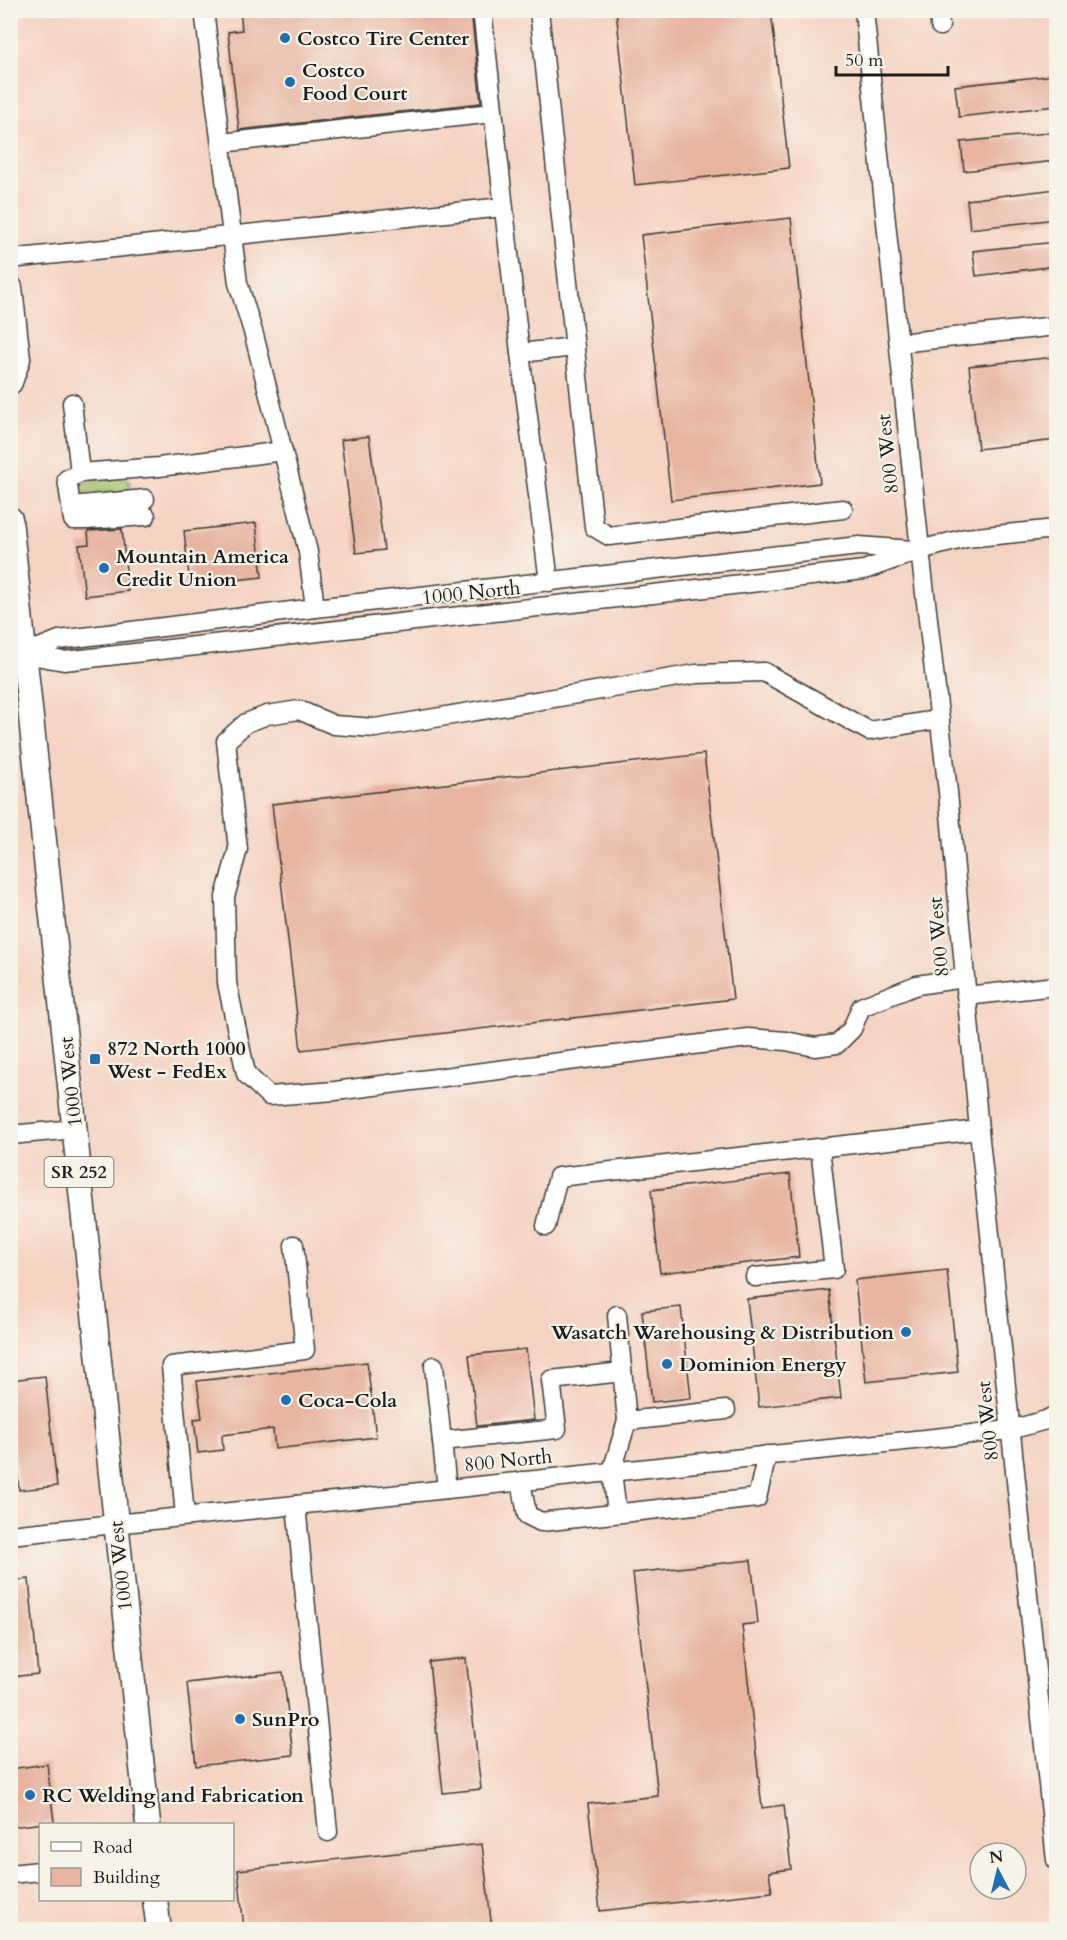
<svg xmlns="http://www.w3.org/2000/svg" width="1067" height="1940" viewBox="0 0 1067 1940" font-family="Cardo,serif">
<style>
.built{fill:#f5d3c2;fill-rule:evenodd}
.green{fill:#a1c46d;stroke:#5e7044;stroke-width:1.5}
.building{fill:#e7b4a0}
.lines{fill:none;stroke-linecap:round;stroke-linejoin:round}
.minor-casing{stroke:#3c3a36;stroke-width:21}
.major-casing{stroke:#3c3a36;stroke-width:27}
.minor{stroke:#fff;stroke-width:18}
.major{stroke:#fff;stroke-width:24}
.poi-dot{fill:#1f6fb2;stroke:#f7f3e8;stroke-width:2}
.labels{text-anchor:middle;stroke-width:4.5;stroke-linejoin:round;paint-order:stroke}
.shield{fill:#f7f3e8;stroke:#5e5c59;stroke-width:1.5}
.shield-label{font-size:18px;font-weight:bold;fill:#1c1c1c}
.poi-label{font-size:20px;font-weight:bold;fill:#1c1c1c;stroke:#f7f3e8;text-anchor:start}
.street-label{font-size:20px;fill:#1c1c1c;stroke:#f7f3e8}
</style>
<rect width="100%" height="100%" fill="#f7f3e8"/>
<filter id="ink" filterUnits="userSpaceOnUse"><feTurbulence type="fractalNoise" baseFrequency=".0167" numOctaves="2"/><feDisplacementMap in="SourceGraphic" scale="12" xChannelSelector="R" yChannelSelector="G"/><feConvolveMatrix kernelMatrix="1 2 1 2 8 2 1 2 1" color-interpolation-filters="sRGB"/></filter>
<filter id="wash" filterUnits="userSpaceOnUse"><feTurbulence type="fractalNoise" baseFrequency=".008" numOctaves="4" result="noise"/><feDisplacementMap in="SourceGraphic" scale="24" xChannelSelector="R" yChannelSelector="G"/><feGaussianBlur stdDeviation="1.35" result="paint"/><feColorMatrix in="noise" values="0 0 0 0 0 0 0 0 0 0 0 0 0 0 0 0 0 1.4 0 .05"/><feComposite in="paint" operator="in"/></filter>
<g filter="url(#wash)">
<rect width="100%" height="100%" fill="#f2e4cb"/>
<path class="built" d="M11,11H1056V1929L11,1930L10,904L16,903L10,847ZM40,1824H232V1900H40ZM980,1853H1016V1889H980Z"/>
<path class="green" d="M126,478L130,483L128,490L80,493L79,485L85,482Z"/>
<g id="blocks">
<g class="building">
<path d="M240,10H471L481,103L239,130L228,32L242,30Z"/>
<path d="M616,10H771L789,168L635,185Z"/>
<path d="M1056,75V106L959,117L955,86Z"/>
<path d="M1056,132V161L964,171L961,142Z"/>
<path d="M1056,189V219L970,229L967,200Z"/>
<path d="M791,218L820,483L671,500L641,235Z"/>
<path d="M1056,242V266L976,276L973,251Z"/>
<path d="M1056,357V440L978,449L969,366Z"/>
<path d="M369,436L384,550L356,553L341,440Z"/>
<path d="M256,523L262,577L190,585L184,531Z"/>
<path d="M122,529L128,591L85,596L79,545L89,544L88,531Z"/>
<path d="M704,754L733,999L301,1050L272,804Z"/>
<path d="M790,1174L799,1257L660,1273L651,1190Z"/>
<path d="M947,1270L958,1372L866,1382L855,1280Z"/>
<path d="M829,1290L841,1398L759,1407L747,1299Z"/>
<path d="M681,1307L691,1398L652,1402L642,1311Z"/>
<path d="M526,1349L534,1420L477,1426L469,1355Z"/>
<path d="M367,1362L376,1437L275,1449L273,1429L222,1435L223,1450L198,1453L194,1419L202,1418L197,1381Z"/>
<path d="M45,1376L57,1486L19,1490L10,1409V1380Z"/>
<path d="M751,1560L758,1623L742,1625L762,1808L784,1805L791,1869L769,1872L772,1892L600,1911L588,1804L658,1796L633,1573Z"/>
<path d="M29,1579L38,1674L10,1677V1581Z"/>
<path d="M466,1658L481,1789L443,1793L429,1662Z"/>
<path d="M283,1672L293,1755L196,1766L187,1683Z"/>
<path d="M47,1764L54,1822L10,1827V1769Z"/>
<path d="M482,1844L492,1929H244L238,1870Z"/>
</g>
</g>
</g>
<g filter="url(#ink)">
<use href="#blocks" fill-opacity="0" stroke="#3c3a36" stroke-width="1.5"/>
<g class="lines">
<g class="minor-casing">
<g id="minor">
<path d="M204,10L238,283L254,335L308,552L315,608"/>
<path d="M482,10L520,353L549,582"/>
<path d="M539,10L594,527L609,536L843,509"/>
<path d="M864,10L920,550L948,792L979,1130L1056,1860"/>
<path d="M939,10L940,26"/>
<path d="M221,143L493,113"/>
<path d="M10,259L503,207"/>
<path d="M899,343L1056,326"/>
<path d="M520,353L575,347"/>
<path d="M72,403L80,473L159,467L283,451"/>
<path d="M80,473L67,479L73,520H87L146,516"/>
<path d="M71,506L145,499"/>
<path d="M24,654L64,661L864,570L920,550L966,538L1056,529"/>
<path d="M10,655L24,654L59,640L315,608L859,546L912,550"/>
<path d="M940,719L869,731L764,672L696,674L375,728L334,725L299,710L267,715L246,723L226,741L238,849L225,897L227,983L246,1074L269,1096L335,1091L748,1038L786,1041L815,1047L837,1044L852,1029L861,1007L917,985L964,978"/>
<path d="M966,996L1056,986"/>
<path d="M10,1135L75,1129"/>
<path d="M546,1226L558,1177L979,1130"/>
<path d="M755,1277L834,1269L820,1148"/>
<path d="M434,1366L447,1489"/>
<path d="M627,1421L726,1410"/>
<path d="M442,1441L557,1429L551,1380L622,1372"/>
<path d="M521,1481L527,1515L541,1522L757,1498L767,1455"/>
<path d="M296,1505L328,1832"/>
<path d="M617,1513L612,1471L627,1421L617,1315"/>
<path d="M185,1516L171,1366L305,1350L294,1245"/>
<path d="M10,1535L1010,1430L1046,1420L1056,1415"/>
<path d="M10,1874L40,1871"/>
</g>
</g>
<g class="major-casing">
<g id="major">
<path d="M10,288L18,359L10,382"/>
<path d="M10,519L148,1824"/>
<path d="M155,1900L159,1930"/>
</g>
</g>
<use href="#minor" class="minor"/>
<use href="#major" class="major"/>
</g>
</g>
<g class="poi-dot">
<circle cx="285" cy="38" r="6"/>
<circle cx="290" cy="82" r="6"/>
<circle cx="104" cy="568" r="6"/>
<rect x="89" y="1053" width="12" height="12" rx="3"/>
<circle cx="906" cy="1332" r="6"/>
<circle cx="667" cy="1364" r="6"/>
<circle cx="286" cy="1400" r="6"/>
<circle cx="240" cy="1719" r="6"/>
<circle cx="30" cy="1795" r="6"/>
</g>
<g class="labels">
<rect class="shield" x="44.5" y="1157" width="69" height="30" rx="4.5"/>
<g class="shield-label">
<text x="79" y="1178">SR 252</text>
</g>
<g class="poi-label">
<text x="297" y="45">Costco Tire Center</text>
<text x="302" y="77">Costco<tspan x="302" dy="23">Food Court</tspan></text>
<text x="116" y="563">Mountain America<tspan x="116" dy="23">Credit Union</tspan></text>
<text x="107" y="1055">872 North 1000<tspan x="107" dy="23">West - FedEx</tspan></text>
<text x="894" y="1339" text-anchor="end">Wasatch Warehousing &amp; Distribution</text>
<text x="679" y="1371">Dominion Energy</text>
<text x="298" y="1407">Coca-Cola</text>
<text x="252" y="1726">SunPro</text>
<text x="42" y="1802">RC Welding and Fabrication</text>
</g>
<g class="street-label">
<text transform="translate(887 454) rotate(-96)" y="7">800 West</text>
<text transform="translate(471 592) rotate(-6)" y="7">1000 North</text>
<text transform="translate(938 937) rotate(-95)" y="7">800 West</text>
<text transform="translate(70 1082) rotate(-96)" y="7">1000 West</text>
<text transform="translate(987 1421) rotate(-96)" y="7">800 West</text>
<text transform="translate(508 1460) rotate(-6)" y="7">800 North</text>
<text transform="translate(120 1566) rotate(-96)" y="7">1000 West</text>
</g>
</g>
<rect width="1067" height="1940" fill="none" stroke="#f7f3e8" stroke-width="36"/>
<rect x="39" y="1823" width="195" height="78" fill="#f7f3e8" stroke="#9f9d96" stroke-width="1.5"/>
<rect x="51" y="1842" width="30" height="9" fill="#ffffff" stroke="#9f9d96" stroke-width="1.5"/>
<text x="93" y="1853" font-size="18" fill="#1c1c1c">Road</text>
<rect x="51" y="1868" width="30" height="18" fill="#e7b4a0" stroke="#9f9d96" stroke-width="1.5"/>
<text x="93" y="1883" font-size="18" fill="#1c1c1c">Building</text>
<g transform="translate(998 1871) rotate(353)"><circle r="28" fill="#f7f3e8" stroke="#9f9d96" stroke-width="1.5"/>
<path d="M0-4.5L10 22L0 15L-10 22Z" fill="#1f6fb2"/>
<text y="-9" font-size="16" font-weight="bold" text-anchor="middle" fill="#1c1c1c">N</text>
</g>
<path d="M836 66v9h112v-9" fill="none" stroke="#1c1c1c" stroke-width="3"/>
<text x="845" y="66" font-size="18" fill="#1c1c1c" stroke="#f7f3e8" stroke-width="4.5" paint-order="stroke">50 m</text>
</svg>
